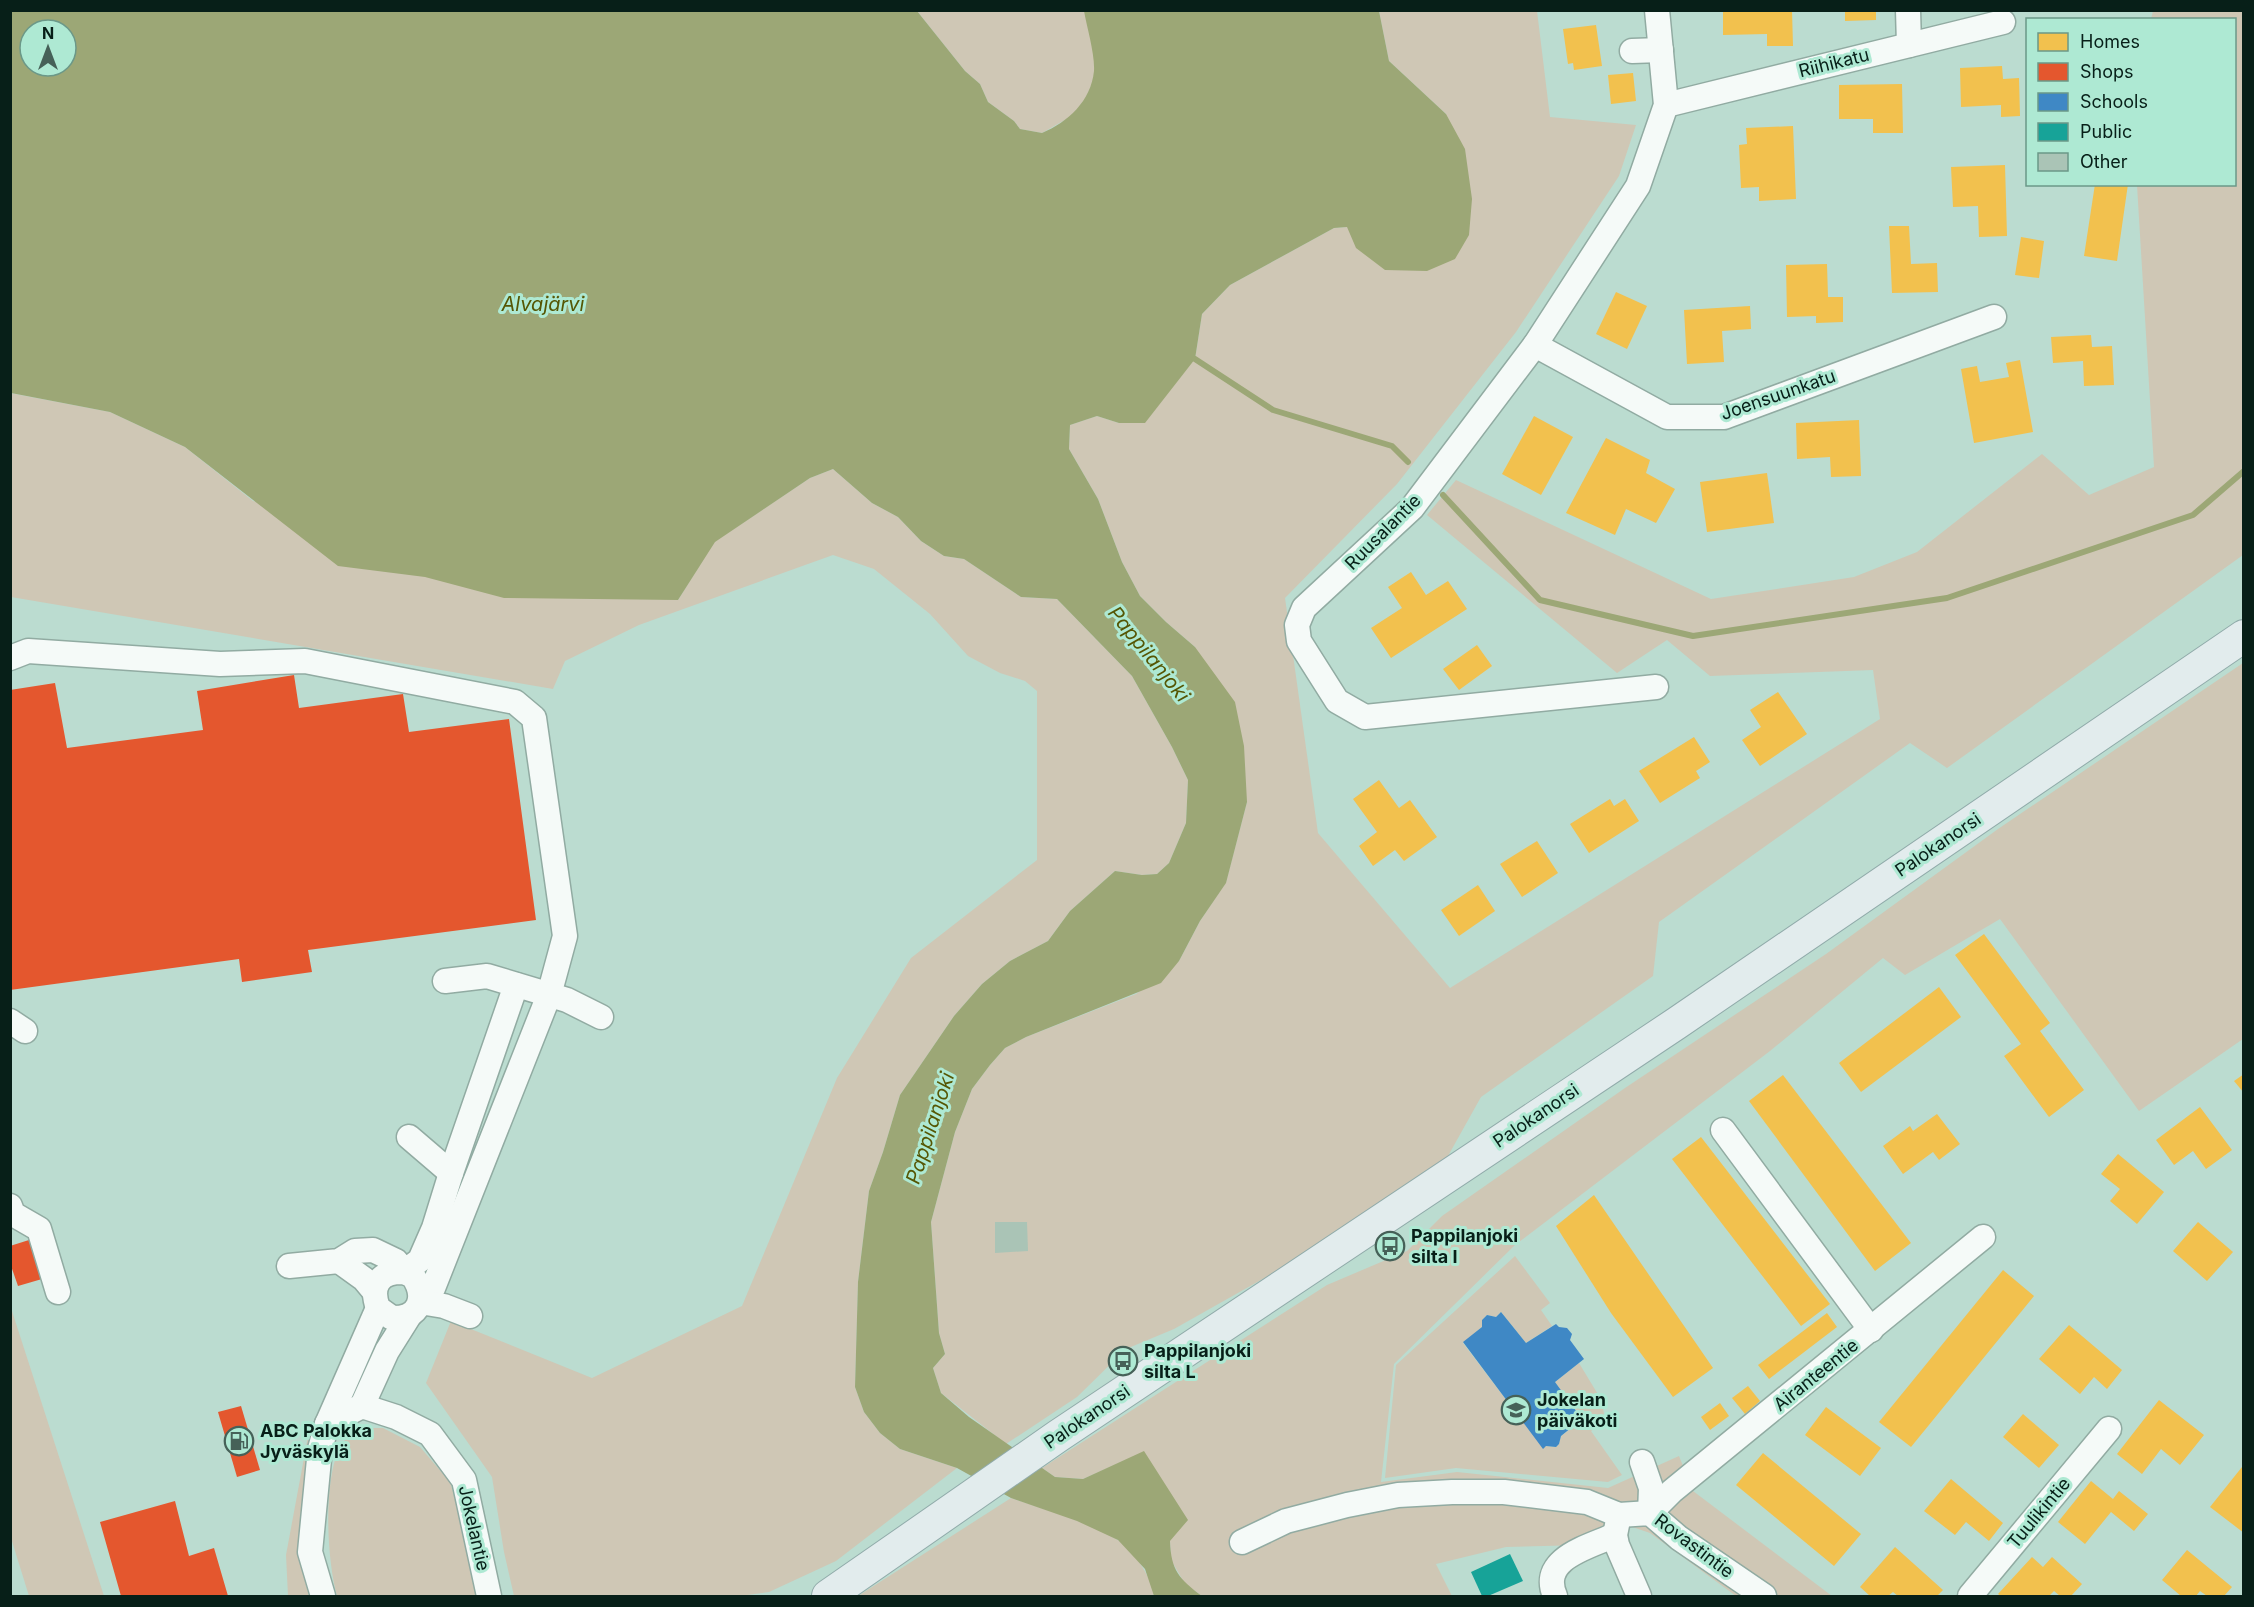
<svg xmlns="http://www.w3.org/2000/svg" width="2254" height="1607" viewBox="0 0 2254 1607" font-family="Inter,sans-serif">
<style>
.green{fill:#cfc7b5}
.water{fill:#9ca776;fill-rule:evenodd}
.homes{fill:#f2c14e}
.shops{fill:#e4572e}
.schools{fill:#3f88c5}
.public{fill:#17a398}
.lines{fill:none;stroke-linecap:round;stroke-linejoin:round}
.stream{stroke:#9ca776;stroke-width:6}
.building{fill:#aac4b6}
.minor-casing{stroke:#91aba2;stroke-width:27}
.major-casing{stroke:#91abaa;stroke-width:34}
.minor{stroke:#f5faf8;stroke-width:24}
.major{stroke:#e2eced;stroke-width:32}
.labels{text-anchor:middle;stroke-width:6;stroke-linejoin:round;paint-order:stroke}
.street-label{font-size:18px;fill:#071f18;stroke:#aee9d3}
.poi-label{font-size:18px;font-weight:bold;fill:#071f18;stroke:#aee9d3;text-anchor:start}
.water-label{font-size:20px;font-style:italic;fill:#555604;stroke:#aee9d3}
</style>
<rect width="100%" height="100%" fill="#bbdcd0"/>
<g class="green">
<path d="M917,11H1105L1109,45L1086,98L1072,116L1042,133L1020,129L1014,121L988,102L980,84L965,71Z"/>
<path d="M1379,11H1537L1550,117L1636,125L1619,176L1516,332L1397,484L1285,598L1318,833L1450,988L1880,719L1873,670L1710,676L1667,640L1617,673L1427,515L1456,480L1711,599L1854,577L1917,552L2042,454L2089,495L2154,467L2137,185L2234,184V20L2151,19L2153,11H2243V555L1947,768L1910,743L1659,922L1653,976L1481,1097L1448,1156L1293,1262L1174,1329L1126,1349L1077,1397L1006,1444L941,1393L933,1368L945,1354L939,1333L931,1222L955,1132L972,1089L990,1065L1005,1048L1026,1037L1136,994L1179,961L1200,921L1226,882L1247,802L1195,647L1166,622L1140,596L1122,562L1098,499L1069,449L1070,425L1097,416L1119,423L1195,359L1202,314L1230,285L1334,228L1347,227L1446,114L1389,61Z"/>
<path d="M10,393L110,412L185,447L253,501L678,600L714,542L810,478L833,469L872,503L898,517L921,541L944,556L964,559L1021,597L1057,599L1132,676L1172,747L1188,780L1186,823L1169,863L1157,874L1142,875L1115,871L1070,911L1048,941L1010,961L982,984L954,1016L900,1095L883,1152L869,1191L858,1282L855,1387L864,1412L880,1433L900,1449L957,1468L836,1561L769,1592L740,1596H514L504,1552L492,1477L426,1383L451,1321L592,1378L742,1306L837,1078L911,958L1037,860V691L1025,681L1000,673L968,656L930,614L874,569L833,555L639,625L565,661L553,689L11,597Z"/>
<path d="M2243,663V1039L2139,1111L2000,919L1905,975L1883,958L1770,1051L1515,1245L1394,1364L1381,1482L1457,1472L1608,1488L1679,1456L1693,1491L1832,1596H1736L1650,1533L1612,1520L1610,1532L1582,1545L1506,1547L1436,1564L1452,1596H1202L1185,1584L1171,1560L1170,1541L1144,1452L1083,1479L1055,1477L1042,1468L1327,1285L1407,1251L1442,1216L1625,1088L1826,954L1998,829Z"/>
<path d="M1515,1256L1550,1303L1541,1310L1552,1326L1526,1343L1501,1312L1496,1317L1487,1315L1482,1320V1327L1463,1343L1543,1448L1546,1446L1556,1447L1559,1444L1561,1436L1582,1420L1555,1382L1579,1363L1602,1401L1605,1421L1591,1431L1622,1475L1608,1482L1456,1468L1385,1478L1396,1365Z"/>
<path d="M10,1308H11L104,1596H29L11,1538Z"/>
<path d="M357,1428H383L420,1447L450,1482L468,1541L476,1596H337C327,1560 323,1485 339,1449C342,1441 352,1434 357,1428Z"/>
<path d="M309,1431L299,1556L309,1596H288L286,1555Z"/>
<path d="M1011,1498C1046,1510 1084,1520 1116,1539C1133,1548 1152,1578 1154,1596H858Z"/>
</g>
<path class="water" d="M10,11H917L965,71L980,84L988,102L1014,121L1020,129L1042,133C1068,122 1091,101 1094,71C1095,54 1087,28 1084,11H1379L1389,61L1446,114L1465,149L1472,199L1469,235L1455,259L1427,271L1385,270L1356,248L1347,227L1334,228L1230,285L1202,314L1195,359L1145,423H1119L1097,416L1070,425L1069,449L1098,499L1122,562L1140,596L1166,622L1195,647L1235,702L1244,746L1247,802L1226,883L1200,921L1179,961L1161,983L1026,1037L1005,1048L990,1065L972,1089L955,1132L931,1222L939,1333L945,1354L933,1368L941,1393L969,1417L1055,1477L1083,1479L1144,1451L1188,1520L1170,1541C1171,1570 1179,1579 1202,1596H1154L1145,1569L1118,1540L1077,1521L1011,1498L957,1468L900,1449L880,1433L864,1412L855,1387L858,1282L869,1191L883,1152L900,1095L954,1016L982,984L1010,961L1048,941L1070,911L1115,871L1142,875L1157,874L1169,863L1186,823L1188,780L1172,747L1132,676L1057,599L1021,597L964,559L944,556L921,541L898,517L872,503L833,469L810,478L715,542L678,600L504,598L425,577L338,566L185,447L110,412L11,393ZM30,30H66V66H30Z"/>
<g class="homes">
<path d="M1723,10H1792L1793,46H1767V34L1723,35Z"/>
<path d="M1845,10H1876V20L1845,21Z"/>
<path d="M1596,25L1602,66L1574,70L1573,63L1568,64L1563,29Z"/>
<path d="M2002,66L2003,79L2019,78L2020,116L2001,117V105L1961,107L1960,68Z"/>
<path d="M1633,73L1636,101L1611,104L1608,75Z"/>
<path d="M1902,84L1903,133H1873V119H1839V85Z"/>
<path d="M1793,126L1796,199L1759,201V187L1741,188L1739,145L1747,144L1746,128Z"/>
<path d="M2005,165L2007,236L1979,237L1978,206L1953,207L1951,167Z"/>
<path d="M2095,184H2128L2117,261L2084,256Z"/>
<path d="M1889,226H1909L1911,264L1937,263L1938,292L1892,293Z"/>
<path d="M2021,237L2044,241L2039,278L2015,275Z"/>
<path d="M1827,264L1828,297H1843V322L1816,323V316L1787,317L1786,265Z"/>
<path d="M1616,292L1647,306L1627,349L1596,334Z"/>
<path d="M1750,306L1751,329L1722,331L1724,362L1687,364L1684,310Z"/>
<path d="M2091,335L2092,347L2112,346L2114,385L2084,386L2083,361L2053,363L2051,337Z"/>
<path d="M2020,360L2033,432L1974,443L1961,369L1977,366L1980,382L2009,377L2006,363Z"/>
<path d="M1534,416L1573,437L1541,495L1502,474Z"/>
<path d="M1859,420L1861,476L1831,477L1830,457L1797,459L1796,423Z"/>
<path d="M1606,438L1650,460L1646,473L1675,489L1656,523L1626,509L1615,535L1566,513Z"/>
<path d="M1767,473L1774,523L1707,532L1700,482Z"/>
<path d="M1411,572L1426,595L1448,581L1467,609L1391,658L1371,628L1402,608L1388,587Z"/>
<path d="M1477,645L1492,666L1459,690L1443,669Z"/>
<path d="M1778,692L1807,734L1760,766L1742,740L1761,727L1750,710Z"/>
<path d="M1694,737L1710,762L1696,771L1700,778L1660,803L1639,771Z"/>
<path d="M1379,780L1399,808L1410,800L1437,837L1404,861L1395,850L1373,866L1359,846L1377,832L1353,799Z"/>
<path d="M1610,799L1614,806L1625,799L1639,821L1589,853L1570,824Z"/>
<path d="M1537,841L1558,873L1522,897L1500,864Z"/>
<path d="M1478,885L1495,911L1459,936L1441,910Z"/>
<path d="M1984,934L2050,1023L2040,1031L2084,1090L2049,1117L2004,1056L2021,1044L1955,955Z"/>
<path d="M1939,987L1961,1017L1861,1092L1839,1063Z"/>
<path d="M2244,1074V1093L2234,1081Z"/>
<path d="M1783,1075L1911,1243L1875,1271L1749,1101Z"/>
<path d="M2200,1107L2232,1150L2206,1169L2193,1151L2174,1165L2156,1140Z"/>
<path d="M1937,1114L1960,1144L1939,1160L1933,1152L1903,1174L1883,1146L1910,1126L1913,1131Z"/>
<path d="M1701,1137L1830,1304L1801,1326L1672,1159Z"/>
<path d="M2118,1154L2164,1192L2137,1224L2110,1201L2120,1189L2101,1174Z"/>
<path d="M1594,1195L1713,1368L1673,1397L1611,1313L1556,1226Z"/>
<path d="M2198,1222L2233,1252L2207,1281L2173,1251Z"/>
<path d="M2003,1270L2034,1296L1911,1447L1879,1422Z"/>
<path d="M1827,1313L1837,1327L1769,1379L1758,1365Z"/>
<path d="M2069,1325L2122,1370L2107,1389L2094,1377L2080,1394L2039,1359Z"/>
<path d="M1748,1386L1760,1401L1745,1414L1732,1398Z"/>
<path d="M2159,1400L2204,1435L2180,1465L2161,1449L2142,1474L2117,1454Z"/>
<path d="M1720,1403L1729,1416L1710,1430L1701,1417Z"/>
<path d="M1826,1407L1881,1448L1860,1476L1805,1435Z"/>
<path d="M2023,1414L2059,1445L2039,1468L2003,1437Z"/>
<path d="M1763,1453L1861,1534L1834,1566L1736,1485Z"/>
<path d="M2242,1467L2244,1468V1533L2210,1507Z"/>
<path d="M1951,1479L2003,1523L1989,1541L1966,1522L1955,1535L1924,1511Z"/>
<path d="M2091,1481L2113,1499L2119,1491L2148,1514L2134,1531L2111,1512L2085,1544L2058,1522Z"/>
<path d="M1895,1547L1943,1590L1937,1596H1898L1893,1592L1888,1596H1870L1860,1587Z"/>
<path d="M2187,1550L2232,1587L2224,1596H2207L2200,1591L2196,1596H2181L2162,1580Z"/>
<path d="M2032,1557L2043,1567L2052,1557L2082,1584L2071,1596H2060L2054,1591L2049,1596H2001L1998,1594Z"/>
</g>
<g class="shops">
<path d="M294,675L299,708L403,694L409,732L509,719L536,920L308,950L312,972L242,982L239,959L10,990V690L55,683L67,748L203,730L197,691Z"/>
<path d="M29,1240L42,1279L18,1286L10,1263V1246Z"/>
<path d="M241,1406L260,1470L237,1477L218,1412Z"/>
<path d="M175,1501L189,1556L214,1548L228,1596H121L100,1522Z"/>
</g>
<path class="schools" d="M1501,1312L1526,1343L1556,1324L1559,1327L1567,1328L1572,1334L1570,1340L1584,1359L1555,1382L1582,1419L1561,1436L1559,1444L1556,1447L1546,1446L1543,1449L1463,1342L1482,1327V1320L1487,1315L1496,1317Z"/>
<path class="public" d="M1510,1554L1523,1581L1488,1596H1482L1471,1572Z"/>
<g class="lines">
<g class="stream">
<path d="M1195,359L1273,410L1392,446L1408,462"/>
<path d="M1443,495L1540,600L1693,636L1947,598L2193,515L2244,471"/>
</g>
</g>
<path class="building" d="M995,1222H1027L1028,1251L995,1253Z"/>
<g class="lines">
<g class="minor-casing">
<g id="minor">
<path d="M1908,10L1909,45"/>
<path d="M1632,51L1661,50"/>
<path d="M1666,105L2003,22"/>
<path d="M1535,345L1667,417H1724L1994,317"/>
<path d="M10,658L28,651L220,664L305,661L515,702L534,718L565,936L549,995L433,1288L420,1302"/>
<path d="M1656,687L1365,717L1337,701L1299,641L1297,625L1304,608L1412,508L1535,345L1638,186L1666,105L1657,10"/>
<path d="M445,981L487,976L567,1000L601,1017"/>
<path d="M10,1021L25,1031"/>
<path d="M1723,1130L1871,1330"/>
<path d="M409,1137L451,1173"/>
<path d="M10,1206L13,1214L39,1229L58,1292"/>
<path d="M339,1261L364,1279L374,1291"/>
<path d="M289,1266L339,1261L355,1251L373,1250L396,1261L404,1272L413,1276C427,1297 420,1319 392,1318L378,1308C370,1286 379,1271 404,1272L420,1260L434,1228L451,1173L516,985"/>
<path d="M420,1302L444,1306L470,1316"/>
<path d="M362,1406L387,1351L409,1316"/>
<path d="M327,1424L378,1308"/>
<path d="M1642,1462L1651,1488L1650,1513"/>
<path d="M1650,1513L1672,1491L1983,1237"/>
<path d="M1618,1520L1615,1535L1617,1545L1639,1596"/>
<path d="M1242,1542L1286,1521L1347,1505L1398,1495L1452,1492H1504L1587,1502L1619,1515L1650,1513L1679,1538L1764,1596"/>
<path d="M323,1596L310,1552L320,1449L327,1424L362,1406L396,1417L430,1434L464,1480L489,1596"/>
<path d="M1555,1596C1539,1558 1589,1547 1615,1535"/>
<path d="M1970,1596L2109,1429"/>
</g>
</g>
<g class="major-casing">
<path id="major" d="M828,1596L1058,1436L1677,1023L2244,636"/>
</g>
<use href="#minor" class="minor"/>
<use href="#major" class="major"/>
</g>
<defs>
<g id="bus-ring" transform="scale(1.5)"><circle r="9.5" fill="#aee9d3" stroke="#466158" stroke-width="1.5"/><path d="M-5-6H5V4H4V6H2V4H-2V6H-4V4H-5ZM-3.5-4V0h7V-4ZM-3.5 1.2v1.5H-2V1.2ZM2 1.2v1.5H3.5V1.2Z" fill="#466158"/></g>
<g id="school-ring" transform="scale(1.5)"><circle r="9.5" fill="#aee9d3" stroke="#466158" stroke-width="1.5"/><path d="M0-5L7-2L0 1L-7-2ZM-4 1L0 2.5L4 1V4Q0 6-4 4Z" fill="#466158"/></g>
<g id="fuel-ring" transform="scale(1.5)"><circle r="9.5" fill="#aee9d3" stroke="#466158" stroke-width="1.5"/><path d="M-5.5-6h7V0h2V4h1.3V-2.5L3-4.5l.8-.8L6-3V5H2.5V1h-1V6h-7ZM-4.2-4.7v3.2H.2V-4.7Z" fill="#466158"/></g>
</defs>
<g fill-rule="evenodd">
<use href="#bus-ring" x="1390" y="1246"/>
<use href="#bus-ring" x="1123" y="1361"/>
<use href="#school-ring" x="1516" y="1410"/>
<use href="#fuel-ring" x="239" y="1441"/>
</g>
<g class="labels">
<g class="street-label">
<text transform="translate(1834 63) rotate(-14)" y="6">Riihikatu</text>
<text transform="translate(1778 395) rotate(-19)" y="6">Joensuunkatu</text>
<text transform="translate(1383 532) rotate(-45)" y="6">Ruusalantie</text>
<text transform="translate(1938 845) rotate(-34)" y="6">Palokanorsi</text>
<text transform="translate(1536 1116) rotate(-34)" y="6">Palokanorsi</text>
<text transform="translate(1816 1375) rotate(-39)" y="6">Airanteentie</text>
<text transform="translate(1087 1417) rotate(-34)" y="6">Palokanorsi</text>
<text transform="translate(2039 1513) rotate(-50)" y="6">Tuulikintie</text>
<text transform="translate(474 1528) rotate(77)" y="6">Jokelantie</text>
<text transform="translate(1694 1546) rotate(37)" y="6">Rovastintie</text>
</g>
<g class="poi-label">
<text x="1411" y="1242">Pappilanjoki<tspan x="1411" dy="21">silta I</tspan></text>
<text x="1144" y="1357">Pappilanjoki<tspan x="1144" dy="21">silta L</tspan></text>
<text x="1537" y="1406">Jokelan<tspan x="1537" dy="21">päiväkoti</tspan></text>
<text x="260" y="1437">ABC Palokka<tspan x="260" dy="21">Jyväskylä</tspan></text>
</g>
<g class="water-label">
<text x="543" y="311">Alvajärvi</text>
<text transform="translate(1149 654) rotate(51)" y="7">Pappilanjoki</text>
<text transform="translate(930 1128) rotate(-72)" y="7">Pappilanjoki</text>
</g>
</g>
<rect width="2254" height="1607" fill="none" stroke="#071f18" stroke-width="24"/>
<rect x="2026" y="18" width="210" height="168" fill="#aee9d3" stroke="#6b9888" stroke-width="1.5"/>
<rect x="2038" y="33" width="30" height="18" fill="#f2c14e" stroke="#6b9888" stroke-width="1.5"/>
<text x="2080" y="48" font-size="18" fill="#071f18">Homes</text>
<rect x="2038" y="63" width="30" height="18" fill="#e4572e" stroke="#6b9888" stroke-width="1.5"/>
<text x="2080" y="78" font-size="18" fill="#071f18">Shops</text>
<rect x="2038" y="93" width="30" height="18" fill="#3f88c5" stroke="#6b9888" stroke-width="1.5"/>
<text x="2080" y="108" font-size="18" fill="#071f18">Schools</text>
<rect x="2038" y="123" width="30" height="18" fill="#17a398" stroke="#6b9888" stroke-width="1.5"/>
<text x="2080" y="138" font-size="18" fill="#071f18">Public</text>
<rect x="2038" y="153" width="30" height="18" fill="#aac4b6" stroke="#6b9888" stroke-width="1.5"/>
<text x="2080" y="168" font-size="18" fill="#071f18">Other</text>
<g transform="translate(48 48)"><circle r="28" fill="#aee9d3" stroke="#6b9888" stroke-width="1.5"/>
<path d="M0-4.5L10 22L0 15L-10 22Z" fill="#466158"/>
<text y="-9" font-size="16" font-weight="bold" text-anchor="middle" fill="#071f18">N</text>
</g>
</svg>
